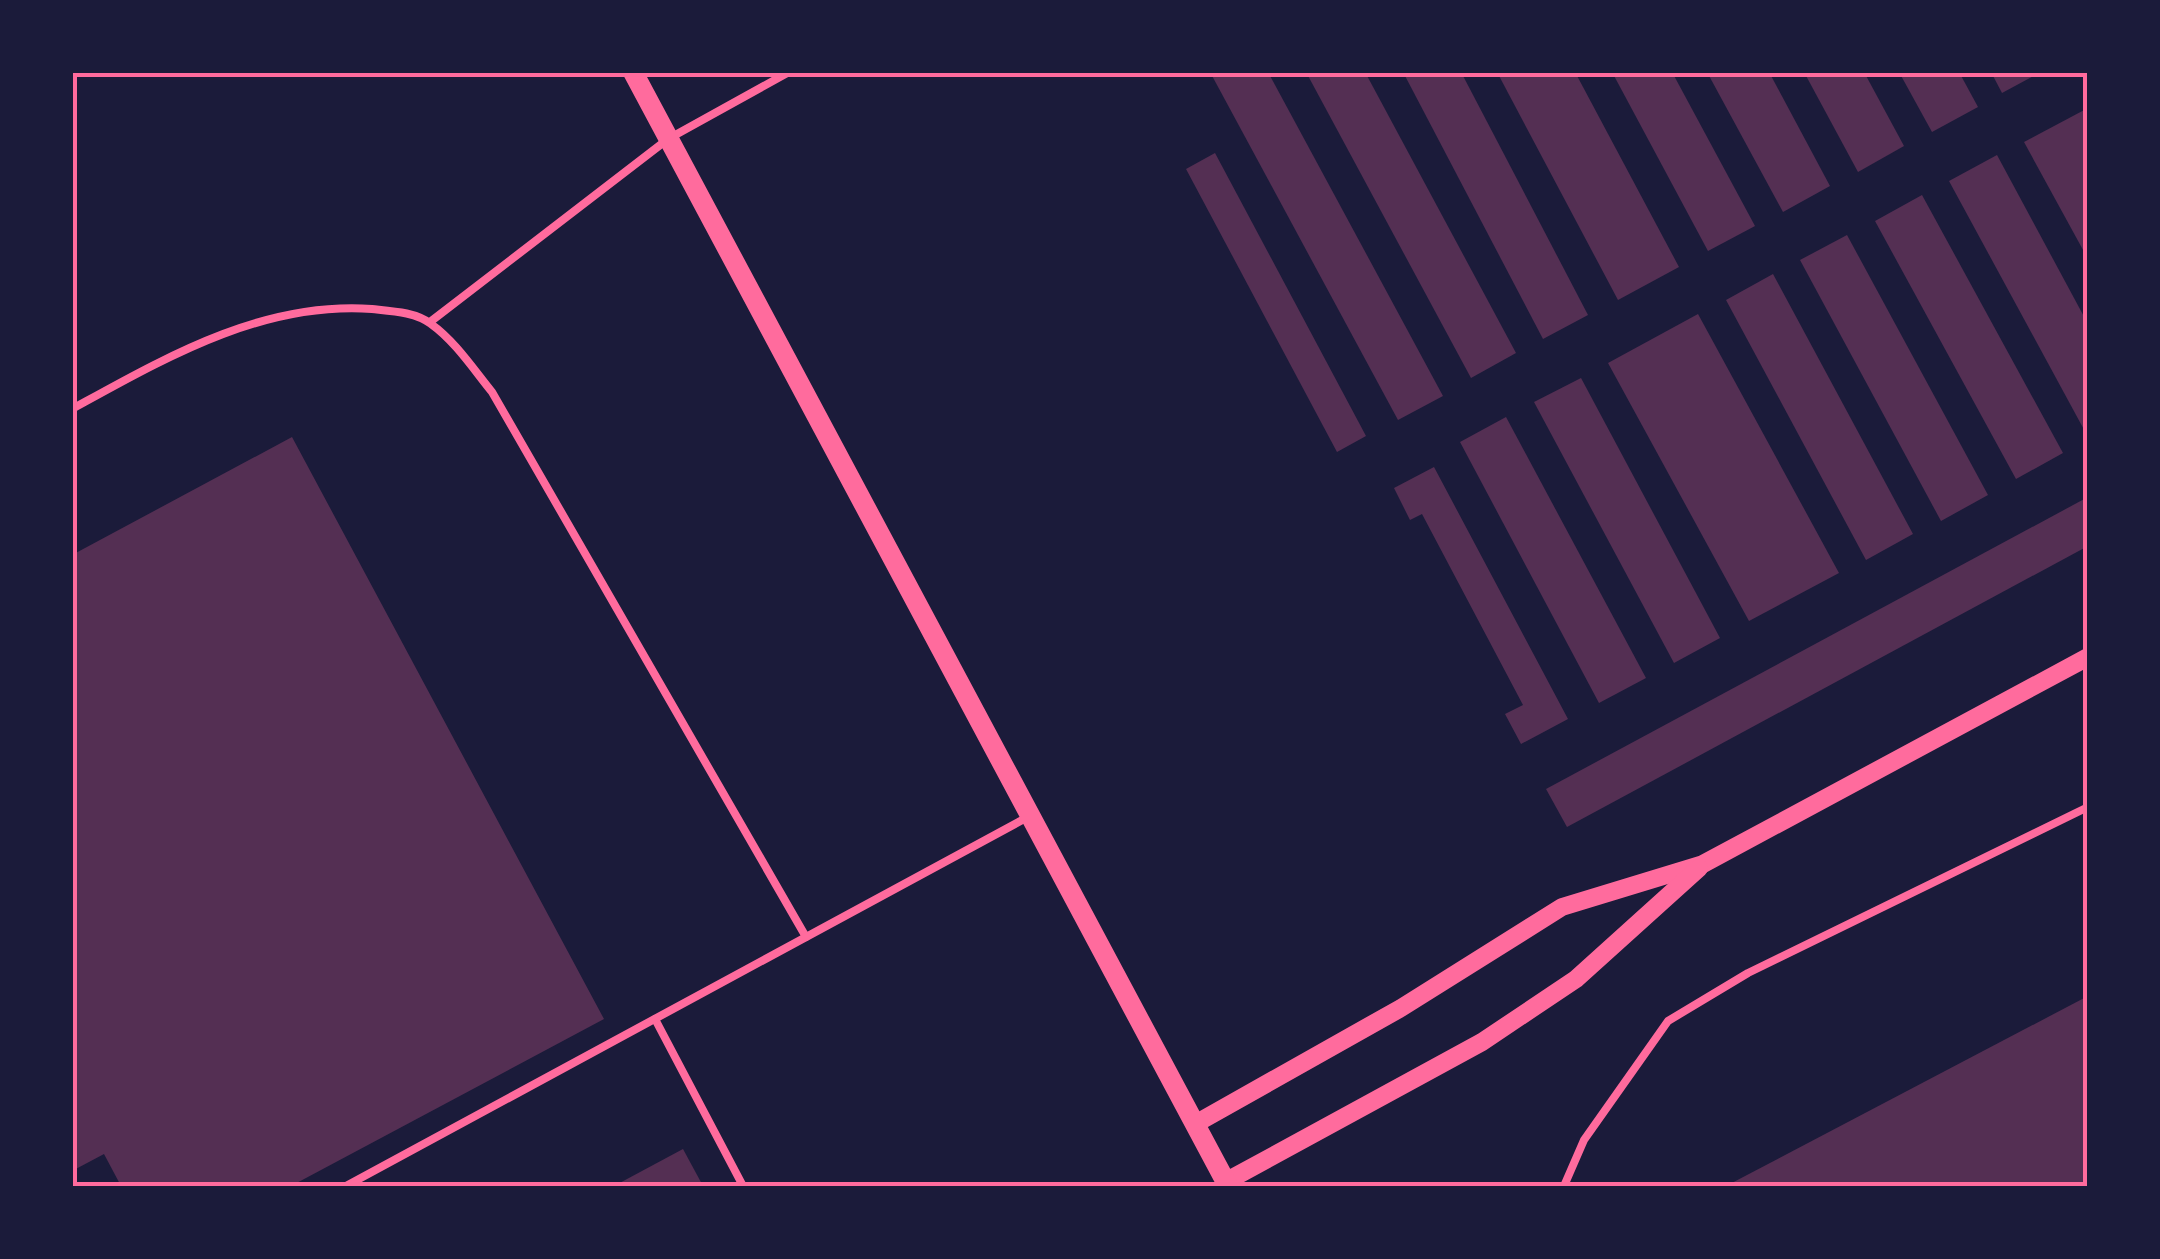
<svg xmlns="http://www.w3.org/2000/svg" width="2160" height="1259" viewBox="0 0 2160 1259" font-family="Quicksand,sans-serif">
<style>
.building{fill:#542f53}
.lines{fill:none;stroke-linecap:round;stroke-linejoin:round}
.service{stroke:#ff6b9d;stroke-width:8}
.tertiary{stroke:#ff6b9d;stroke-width:18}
.secondary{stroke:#ff6b9d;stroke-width:20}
.neatline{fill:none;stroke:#ff6b9d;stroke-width:4}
</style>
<rect width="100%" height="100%" fill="#1b1b3a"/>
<g class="building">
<path d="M1210,72H1268L1443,396L1398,420Z"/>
<path d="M1306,72H1365L1516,353L1471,378Z"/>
<path d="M1403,72H1461L1588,315L1543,339Z"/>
<path d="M1497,72H1575L1679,267L1618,300Z"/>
<path d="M1612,72H1672L1755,226L1708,251Z"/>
<path d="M1707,72H1769L1830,186L1783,212Z"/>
<path d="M1804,72H1864L1904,146L1858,172Z"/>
<path d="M1899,72H1959L1978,107L1932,132Z"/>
<path d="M1991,72H2041L2002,93Z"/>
<path d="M2088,108V259L2024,142Z"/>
<path d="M1215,153L1366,436L1337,452L1186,169Z"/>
<path d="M1997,155L2088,324V437L1949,181Z"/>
<path d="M1922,195L2063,453L2016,479L1875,221Z"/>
<path d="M1847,235L1988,495L1941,521L1800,260Z"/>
<path d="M1773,274L1913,534L1866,560L1726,300Z"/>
<path d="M1698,314L1839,573L1749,621L1608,363Z"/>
<path d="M1581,378L1720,638L1674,663L1534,402Z"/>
<path d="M1506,417L1646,678L1599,703L1460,442Z"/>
<path d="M292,437L604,1019L291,1186H121L104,1154L72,1171V555Z"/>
<path d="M1434,467L1568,719L1521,744L1505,714L1523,705L1422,514L1410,520L1394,488Z"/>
<path d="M2088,497V546L1567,827L1546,789Z"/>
<path d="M2088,996V1186H1726Z"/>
<path d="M683,1149L703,1186H614Z"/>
</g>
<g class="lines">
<g class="service">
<path d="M430,322L668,139L789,72"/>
<path d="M72,409C165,358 262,301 372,309C391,311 416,312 431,324C455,341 474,370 492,392L806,937"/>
<path d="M655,1019L743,1186"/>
<path d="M346,1186L1026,818"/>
<path d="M1564,1186L1584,1140L1668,1021L1748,973L2088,807"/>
</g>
<g class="tertiary">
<path d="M1195,1124L1401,1008L1562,907L1703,864L2088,657"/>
<path d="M1225,1182L1482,1042L1576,979L1699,868"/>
</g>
<path class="secondary" d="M633,72L1228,1186"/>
</g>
<rect width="2160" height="1259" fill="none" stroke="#1b1b3a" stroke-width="150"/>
<rect x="75" y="75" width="2010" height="1109" class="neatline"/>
</svg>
